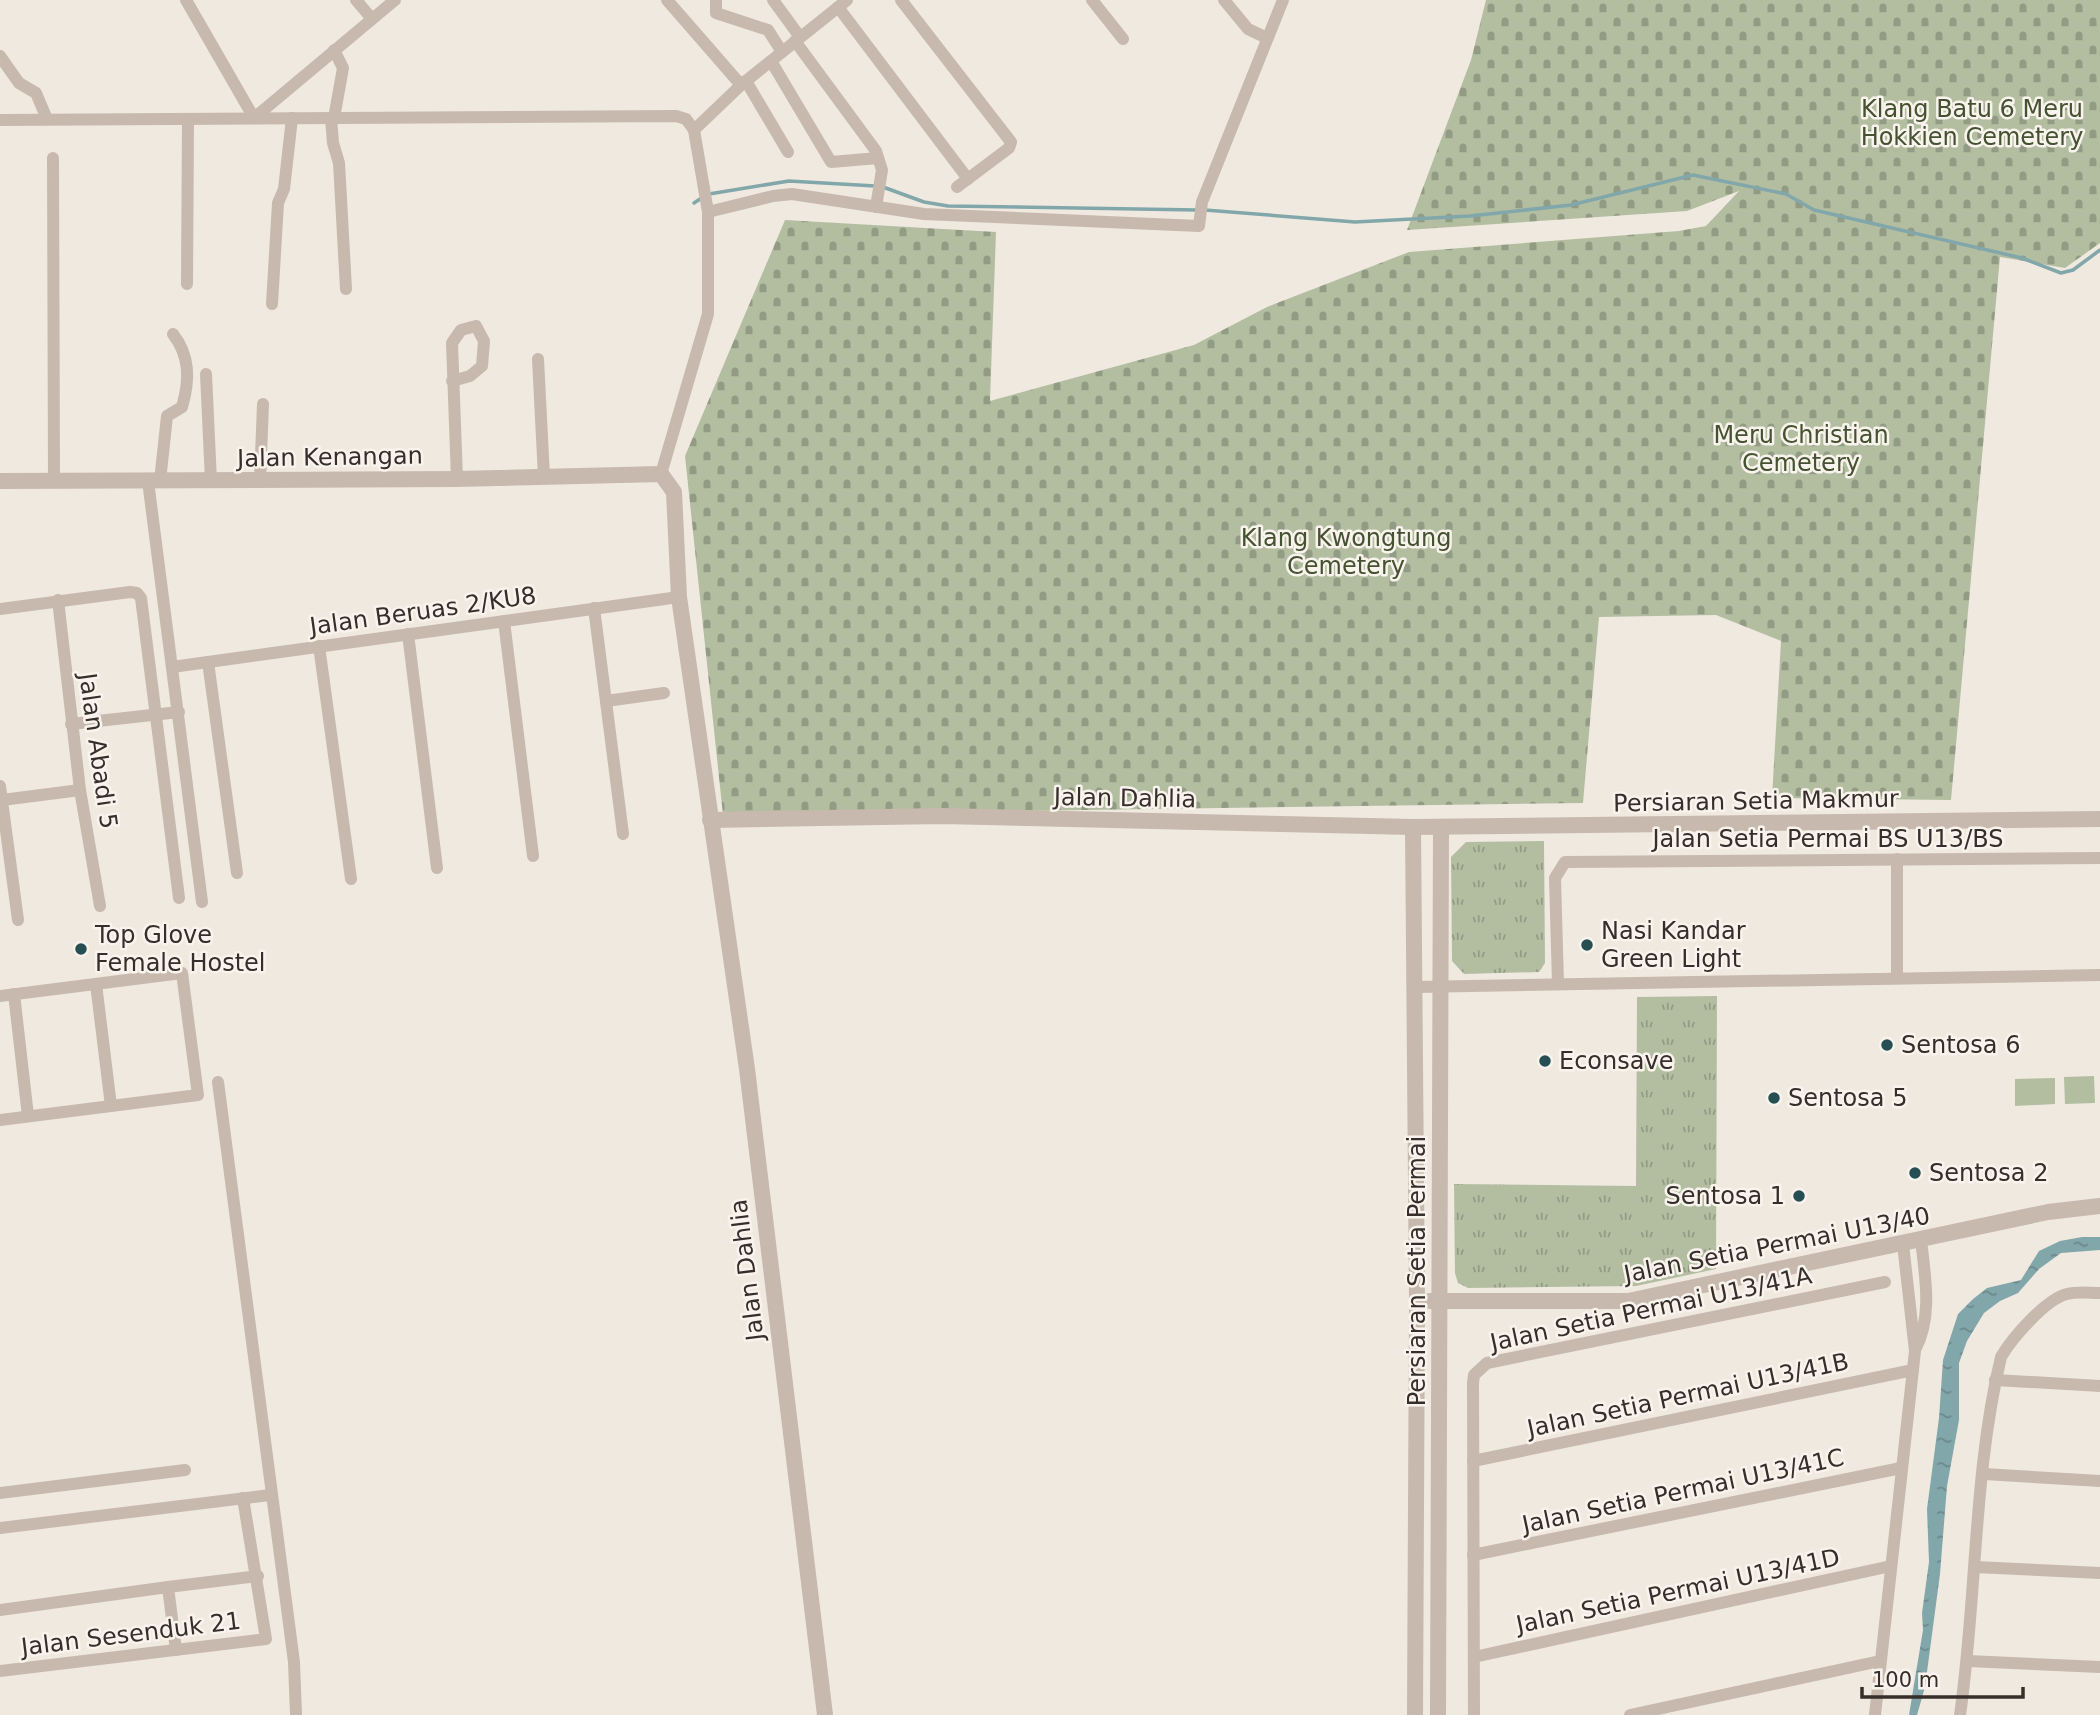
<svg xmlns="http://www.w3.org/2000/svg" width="2100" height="1715" viewBox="0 0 2100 1715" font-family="'DejaVu Sans',sans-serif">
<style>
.grass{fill:url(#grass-tufts)}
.cemetery{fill:url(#cemetery-stones)}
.pitch{fill:#b3bea1}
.water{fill:url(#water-ripples)}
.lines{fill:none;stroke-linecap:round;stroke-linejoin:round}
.stream{stroke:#82a7aa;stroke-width:3.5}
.minor{stroke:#c7b9ad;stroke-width:12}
.tertiary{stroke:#c7b9ad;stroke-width:16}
.poi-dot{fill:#254f53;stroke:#f8f3ec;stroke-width:2.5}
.labels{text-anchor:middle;stroke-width:5;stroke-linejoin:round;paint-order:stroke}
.park-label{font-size:24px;fill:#455231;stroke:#f8f3ec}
.street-label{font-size:24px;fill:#362e2a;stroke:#f8f3ec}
.poi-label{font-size:24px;fill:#362e2a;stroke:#f8f3ec;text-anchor:start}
</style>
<defs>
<pattern id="grass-tufts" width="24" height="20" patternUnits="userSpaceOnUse" patternTransform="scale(1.75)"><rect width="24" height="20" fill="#b3bea1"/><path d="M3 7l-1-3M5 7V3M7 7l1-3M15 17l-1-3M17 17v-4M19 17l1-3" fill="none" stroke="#929b83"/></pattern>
<pattern id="cemetery-stones" width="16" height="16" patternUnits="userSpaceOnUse" patternTransform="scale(1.75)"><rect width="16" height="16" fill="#b3bea1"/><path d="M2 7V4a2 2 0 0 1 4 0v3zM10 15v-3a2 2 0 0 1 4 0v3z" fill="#929b83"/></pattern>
<pattern id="water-ripples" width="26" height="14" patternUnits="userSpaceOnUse" patternTransform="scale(1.75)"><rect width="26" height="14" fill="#82a7aa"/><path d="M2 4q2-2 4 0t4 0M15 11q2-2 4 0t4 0" fill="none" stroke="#6b888b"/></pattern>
</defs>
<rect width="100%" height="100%" fill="#f0e9e0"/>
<g class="grass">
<path d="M1544,841L1545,963L1539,972L1464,974L1452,961L1451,857L1466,842Z"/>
<path d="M1717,996L1716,1269L1636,1286L1468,1288L1458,1283L1455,1273L1454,1184L1636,1186L1637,997Z"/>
</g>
<path class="cemetery" d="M1486,0H2100V243L2065,268L2000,257L1951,800L1772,798L1781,641L1716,615L1599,617L1583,803L723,815L685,456L785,220L996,232L990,401L1194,345L1267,307L1409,252L1679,231L1706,226L1739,191L1687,211L1407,230L1471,60Z"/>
<g class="pitch">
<path d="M2094,1076L2095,1103L2065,1104L2064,1077Z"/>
<path d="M2055,1078V1104L2015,1106V1079Z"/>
</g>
<path class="water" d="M2082,1237H2100V1250L2061,1253L2039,1269L2018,1293L2000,1301L1984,1313L1967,1341L1959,1363V1420L1947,1486L1940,1574L1925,1687L1917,1715H1909L1923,1630L1922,1613L1929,1562L1927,1509L1939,1418L1943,1360L1958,1314L1973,1299L1987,1288L2021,1280L2039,1251L2060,1241Z"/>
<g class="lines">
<g class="stream">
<path d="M883,187L924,202L948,206L1197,210"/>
<path d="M709,194L789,181L875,186"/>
<path d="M694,203L703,197"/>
<path d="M1205,210L1355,222L1470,216L1571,205L1693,175L1786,194L1814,210L2022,258L2061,273L2073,270L2100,250"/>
</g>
<g class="minor">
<path d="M186,0L254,118L395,0"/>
<path d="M356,0L372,19"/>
<path d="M667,0L741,85"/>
<path d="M716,0V13L768,30L782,52"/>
<path d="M773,0L800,37"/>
<path d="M901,0L1011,142L1009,148L957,187"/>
<path d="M1092,0L1123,39"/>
<path d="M1224,0L1248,29L1267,38"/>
<path d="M838,7L968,179"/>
<path d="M795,41L876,151L882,170L876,207"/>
<path d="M334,50L343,68L334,118"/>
<path d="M0,56L19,83L36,93L47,119"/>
<path d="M771,61L831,162L878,158"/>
<path d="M746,81L788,152"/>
<path d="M331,118L333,143L339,163L346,289"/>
<path d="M0,120L676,116L686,119L694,130L708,212V314L661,474"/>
<path d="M694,130L741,85L847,0"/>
<path d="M53,158L54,482"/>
<path d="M708,212L773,196L792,194L924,214L1199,226L1202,202L1283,0"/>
<path d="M187,284L188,119"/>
<path d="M272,304L278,203L284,189L292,118"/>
<path d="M538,359L544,477"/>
<path d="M206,374L211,481"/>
<path d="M452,381L470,376L482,366L484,341L476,326L461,330L452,343L457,479"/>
<path d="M148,481L202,902"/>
<path d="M160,481L167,416L182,407C190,380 190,356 173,334"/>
<path d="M260,481L263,404"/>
<path d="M58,600L80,790L100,906"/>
<path d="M594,608L623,834"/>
<path d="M0,609L130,592L137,593L141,598L179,898"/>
<path d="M504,621L533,856"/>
<path d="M408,634L437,868"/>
<path d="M319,646L351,879"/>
<path d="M208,662L237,873"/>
<path d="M172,667L679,597"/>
<path d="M606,701L664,693"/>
<path d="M71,724L179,712"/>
<path d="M0,786L18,920"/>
<path d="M2,800L80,790"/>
<path d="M1897,859V978"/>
<path d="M96,984L111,1106"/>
<path d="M1558,984L1555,878L1565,862L2100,858"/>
<path d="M1416,987L2100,975"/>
<path d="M14,994L28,1116"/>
<path d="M0,996L182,973L198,1095L0,1120"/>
<path d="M218,1082L294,1662L296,1715"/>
<path d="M1915,1350C1933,1317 1925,1276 1921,1240"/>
<path d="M1995,1380L2100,1386"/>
<path d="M1473,1461L1913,1370"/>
<path d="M1984,1474L2100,1481"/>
<path d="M0,1493L185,1470"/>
<path d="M0,1528L270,1495"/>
<path d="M1473,1555L1901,1468"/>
<path d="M1975,1567L2100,1573"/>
<path d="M0,1610L168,1587"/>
<path d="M176,1650L168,1587L258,1576"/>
<path d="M1474,1657L1891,1566"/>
<path d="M1968,1661L2100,1667"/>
<path d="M0,1671L266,1639L243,1498"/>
<path d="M1474,1715L1473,1383L1474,1375L1487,1363L1885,1282"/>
<path d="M1630,1715L1880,1661"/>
<path d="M1875,1715L1915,1351L1903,1244"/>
<path d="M1960,1715C1977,1597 1973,1474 2001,1357C2012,1338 2046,1299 2067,1294C2078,1291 2089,1293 2100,1293"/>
</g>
<g class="tertiary">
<path d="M0,481L457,479L661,474L674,492L679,597L747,1069L825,1715"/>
<path d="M710,820L942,816L1413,827L2100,819"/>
<path d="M1413,827L1417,1301L1415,1715"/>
<path d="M1430,1301H1628L2048,1212L2100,1206"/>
<path d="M1438,1715L1441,827"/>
</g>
</g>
<g class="poi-dot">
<circle cx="1587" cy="945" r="7"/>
<circle cx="81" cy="949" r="7"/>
<circle cx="1887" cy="1045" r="7"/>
<circle cx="1545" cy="1061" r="7"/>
<circle cx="1774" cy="1098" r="7"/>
<circle cx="1915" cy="1173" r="7"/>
<circle cx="1799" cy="1196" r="7"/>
</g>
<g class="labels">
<g class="park-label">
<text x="1972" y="117">Klang Batu 6 Meru<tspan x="1972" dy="28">Hokkien Cemetery</tspan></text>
<text x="1801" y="443">Meru Christian<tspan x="1801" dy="28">Cemetery</tspan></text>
<text x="1346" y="546">Klang Kwongtung<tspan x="1346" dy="28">Cemetery</tspan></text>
</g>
<g class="street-label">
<text transform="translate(330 457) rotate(-1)" y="8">Jalan Kenangan</text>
<text transform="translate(423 611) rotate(-8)" y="8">Jalan Beruas 2/KU8</text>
<text transform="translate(98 751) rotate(82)" y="8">Jalan Abadi 5</text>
<text transform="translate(1125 798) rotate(1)" y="8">Jalan Dahlia</text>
<text transform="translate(1756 801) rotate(-1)" y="8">Persiaran Setia Makmur</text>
<text x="1828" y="847">Jalan Setia Permai BS U13/BS</text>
<text transform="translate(1777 1245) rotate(-11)" y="8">Jalan Setia Permai U13/40</text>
<text transform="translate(747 1270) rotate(-97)" y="8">Jalan Dahlia</text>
<text transform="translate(1417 1271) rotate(-90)" y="8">Persiaran Setia Permai</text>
<text transform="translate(1651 1309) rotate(-12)" y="8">Jalan Setia Permai U13/41A</text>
<text transform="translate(1688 1395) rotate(-12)" y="8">Jalan Setia Permai U13/41B</text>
<text transform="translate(1683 1491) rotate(-12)" y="8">Jalan Setia Permai U13/41C</text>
<text transform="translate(1678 1591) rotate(-12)" y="8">Jalan Setia Permai U13/41D</text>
<text transform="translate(131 1634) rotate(-7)" y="8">Jalan Sesenduk 21</text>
</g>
<g class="poi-label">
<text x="1601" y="939">Nasi Kandar<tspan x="1601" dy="28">Green Light</tspan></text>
<text x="95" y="943">Top Glove<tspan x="95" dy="28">Female Hostel</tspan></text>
<text x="1901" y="1053">Sentosa 6</text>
<text x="1559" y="1069">Econsave</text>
<text x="1788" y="1106">Sentosa 5</text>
<text x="1929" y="1181">Sentosa 2</text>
<text x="1785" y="1204" text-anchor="end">Sentosa 1</text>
</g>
</g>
<path d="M1862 1687v10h161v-10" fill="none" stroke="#362e2a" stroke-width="3.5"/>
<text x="1872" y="1687" font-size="21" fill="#362e2a" stroke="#f8f3ec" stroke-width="5" paint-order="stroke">100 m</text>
</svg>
